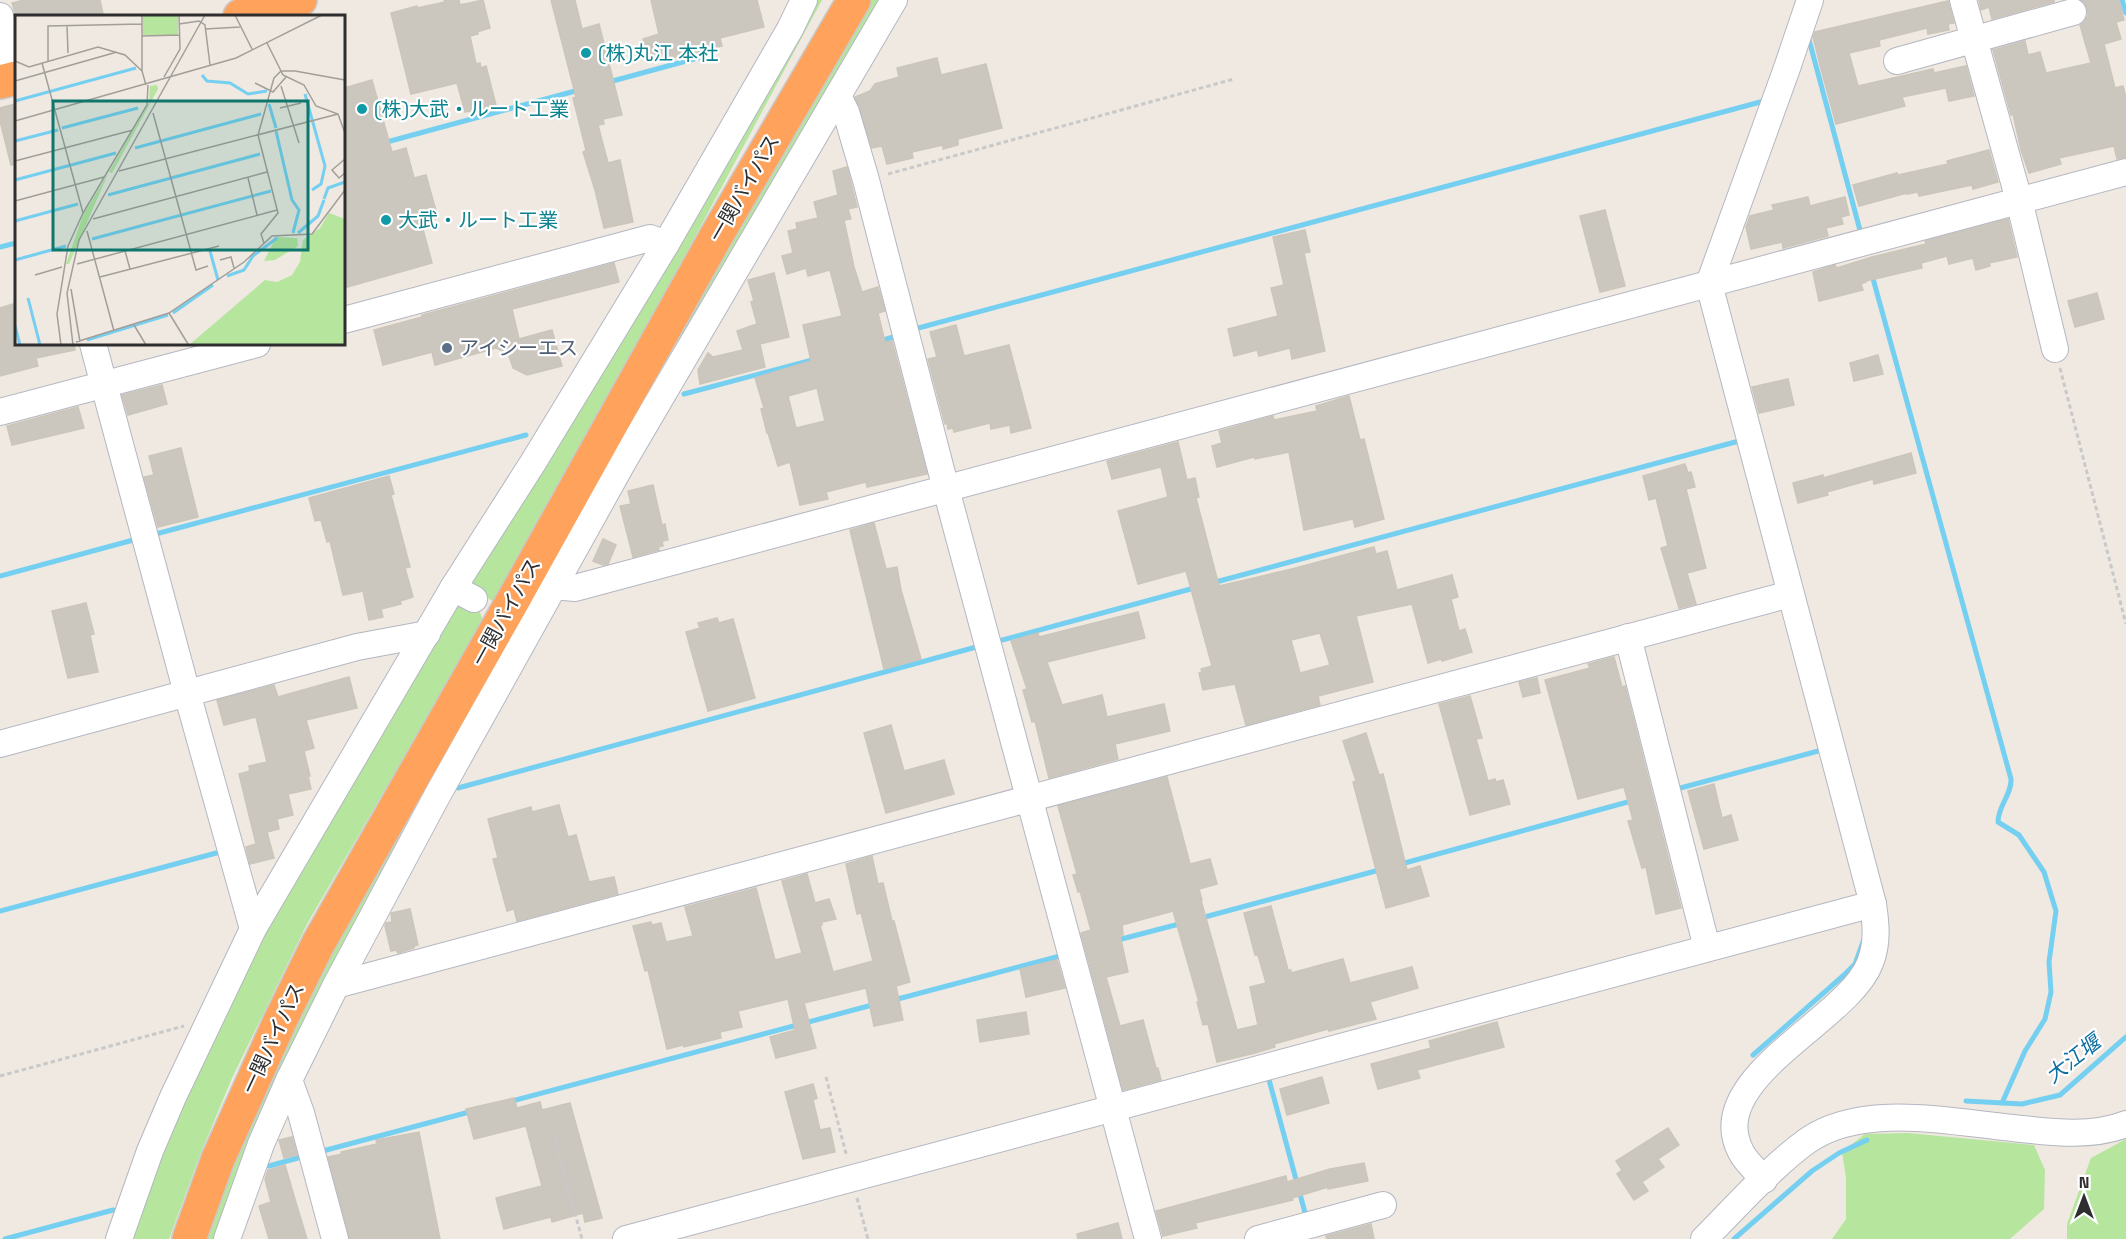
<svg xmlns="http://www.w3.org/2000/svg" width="2126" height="1239" viewBox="0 0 2126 1239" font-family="'Space Grotesk','Noto Sans JP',sans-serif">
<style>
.green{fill:#b6e59e}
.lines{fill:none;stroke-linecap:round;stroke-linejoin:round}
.stream{stroke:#75cff0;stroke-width:5}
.building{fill:#cbc7bf;stroke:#cbc5ba;stroke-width:1.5;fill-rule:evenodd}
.minor-casing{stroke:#b4b7c1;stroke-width:28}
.highway-casing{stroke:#c9c9c9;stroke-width:36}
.path{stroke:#c9c9c9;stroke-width:3;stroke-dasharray:4.5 3;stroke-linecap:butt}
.minor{stroke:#fff;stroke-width:26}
.highway{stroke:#ffa35c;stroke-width:33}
.culture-dot{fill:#0f9aa8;stroke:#fff;stroke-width:2}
.service-dot{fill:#5c6f8a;stroke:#fff;stroke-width:2}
.labels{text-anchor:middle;stroke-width:4.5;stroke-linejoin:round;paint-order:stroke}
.culture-label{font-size:20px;fill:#0d838f;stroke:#fff;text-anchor:start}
.street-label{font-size:20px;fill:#2e2e2e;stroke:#fff}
.service-label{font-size:20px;fill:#4e5e75;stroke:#fff;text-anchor:start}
.water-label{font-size:21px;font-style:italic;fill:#0d6fa3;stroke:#fff}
.inset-river{fill:none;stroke:#75cff0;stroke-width:3}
.inset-road{fill:none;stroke:#a29e99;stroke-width:1.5}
.view{fill:#0f766e;fill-opacity:0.15;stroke:#0f766e;stroke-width:3}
.inset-edge{fill:none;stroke:#2e2e2e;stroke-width:3}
</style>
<rect width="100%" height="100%" fill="#efe9e1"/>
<g class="green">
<path d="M811,0H822L550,507L494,602L470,587V579Z"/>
<path d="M870,0H884L524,618L725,245Z"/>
<path d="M463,604L480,612L483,621L307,924L232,1078L200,1155L169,1239H129L181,1101L251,948L453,607Z"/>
<path d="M511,632L514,634L216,1239H203L229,1166L333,947Z"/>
<path d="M1908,1133L2034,1145L2045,1170L2044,1209L2010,1239H1832L1846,1219V1178L1842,1152L1865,1134Z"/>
<path d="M2126,1139V1239H2067V1224L2091,1158Z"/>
</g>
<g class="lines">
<g class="stream">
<path d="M2122,0L2126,13"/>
<path d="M1808,36L1861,234"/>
<path d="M609,82L712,54"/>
<path d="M383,143L579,90"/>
<path d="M0,247L16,243"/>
<path d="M1872,275L2011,779C2012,794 1998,806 1998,822L2019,835L2044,872L2056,911L2049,962L2051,992L2045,1019L2025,1051L2002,1103"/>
<path d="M911,330L1764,101"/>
<path d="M880,341L900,335"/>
<path d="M684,394L816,359"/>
<path d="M152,535L526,435"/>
<path d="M0,576L137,539"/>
<path d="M1212,583L1739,441"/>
<path d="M995,642L1198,587"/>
<path d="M458,788L980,646"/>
<path d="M1673,790L1822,750"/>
<path d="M1401,864L1635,800"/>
<path d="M0,911L220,852"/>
<path d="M1201,918L1383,869"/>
<path d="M1114,941L1183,923"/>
<path d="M894,1000L1064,955"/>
<path d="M1753,1055L1844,975L1855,964L1864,939"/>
<path d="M1268,1076L1307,1220"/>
<path d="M1966,1101L2022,1104L2060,1095L2126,1037"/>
<path d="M508,1102L876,1004"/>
<path d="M319,1152L473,1111"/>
<path d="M269,1166L305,1156"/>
<path d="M5,1239L113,1210"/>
<path d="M1734,1239L1812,1171L1839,1153L1867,1140"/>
</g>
</g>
<g class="building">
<path d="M24,0H100L103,14L92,16H16L12,3Z"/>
<path d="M444,0H459L460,5L483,0L490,28L477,32L478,34L470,36L476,64L480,63L481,68L486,66L496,105L487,108V109L472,113V111L465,112L457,83L411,94L391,13L417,6V8L445,2Z"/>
<path d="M551,0H575L582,29L599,24L622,115L603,119L604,124L598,125L608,163L620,160L633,222L604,228L595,190L583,152L586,150L573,98L576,97Z"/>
<path d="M651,0H757L764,27L720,38L722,46L666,60L665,58L649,62L643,39L659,34Z"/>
<path d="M1979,0H2054V2L1992,19L1989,7L1981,10Z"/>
<path d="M2081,0H2119L2124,20L2116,22L2121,39L2104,44L2115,88L2123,86L2126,98V157L2117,159L2114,146L2059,158L2061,164L2029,173L2021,150L2013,114L2011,115L1993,50L2025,41L2028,55L2040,52L2046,73L2091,63L2080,25L2084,22L2088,15L2087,7Z"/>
<path d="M1948,1L1954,23L1948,24L1949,30L1928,34L1927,28L1879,40L1880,46L1849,53L1858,86L1933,69L1934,73L1966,66L1974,96L1949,101L1946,88L1902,97L1905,106L1836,124L1820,65L1813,37L1815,32Z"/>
<path d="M937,58L941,75L986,64L1002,128L958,139V145L943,149V145L912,152L913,158L887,164L882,146L872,148L855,97L870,91L875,84L899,77L897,68Z"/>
<path d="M372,80L392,152L406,148L414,178L426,175L438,218L421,222L432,263L344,288V88Z"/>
<path d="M15,104L16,112V164L11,165L0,121V108Z"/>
<path d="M1989,150L1998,182L1973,189L1972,185L1919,196L1918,192L1907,194V193L1859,206L1853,185L1897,173L1898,175L1948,164L1947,161Z"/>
<path d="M847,167L857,207L848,209L851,219L844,220L854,267L862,292L878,287L885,311L878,313L885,342L892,341L927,474L867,487L866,482L826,492L828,499L800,505L790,462L778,466L768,433H767L761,409L764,408L755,378L811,361L803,325L842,316L830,270L808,276L806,268L787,274L782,256L793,253L788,231L797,229L796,223L818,218L814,202L838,195L833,171ZM817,388L825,421L796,428L788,396Z"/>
<path d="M1808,197L1810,206L1845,197L1849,215L1841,217L1843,224L1826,228L1828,236L1783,248L1782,242L1751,249L1746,227L1750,216L1774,210L1772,205Z"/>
<path d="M1605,210L1625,286L1600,292L1580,216Z"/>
<path d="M2008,219L2017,257L1989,263L1990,266L1976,270L1973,258L1949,264L1947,256L1921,263L1922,268L1866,281V282L1861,284L1863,290L1819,301L1813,272L1835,265L1837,268L1872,257L1926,244L1925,241Z"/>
<path d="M1305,230L1310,252L1304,253L1325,351L1292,359L1290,348L1259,356L1257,350L1234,356L1228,329L1278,316L1271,288L1284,285L1273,237Z"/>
<path d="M614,263L619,282L512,309L519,339L552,330L562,366L527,375L513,368L508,353L496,348L435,365L432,352L383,365L374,330L422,317V315Z"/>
<path d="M774,273L789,337L760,344L765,367L700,384L698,370L708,353L713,357L743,350L737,331L757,324L751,302L754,301L748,280Z"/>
<path d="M2097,293L2104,319L2075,327L2068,301Z"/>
<path d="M16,303V344H74L75,350L36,358L38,366L0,376V308Z"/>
<path d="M956,325L964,356L1009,345L1031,428L1011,433L1010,425L991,429L990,423L954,432L953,428L948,429L947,423L945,424L928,359L937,357L930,332Z"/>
<path d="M1878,355L1883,374L1854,381L1850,363Z"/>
<path d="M1788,379L1794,405L1759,413L1752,387Z"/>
<path d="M162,385L167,404L128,415L122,395Z"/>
<path d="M1349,396L1360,440L1364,439L1384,519L1355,527L1353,519L1304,530L1289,452L1255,459L1254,457L1217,467L1212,446L1222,443L1219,431L1273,416L1274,420L1317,411L1316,406Z"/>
<path d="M78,407L84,428L12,445L7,426Z"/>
<path d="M1178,442L1187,480L1195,478L1199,497L1196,498L1219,586L1292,569L1374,547L1376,554L1387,551L1397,590L1452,575L1458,597L1451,599L1459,631L1465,629L1472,652L1442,661L1441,659L1428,663L1412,604L1356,616L1373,682L1318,696L1320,705L1246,725L1235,684L1203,690L1199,673H1202L1201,669L1212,666L1186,571L1138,584L1118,511L1168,497L1161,467L1112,479L1107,461ZM1320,633L1330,665L1300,673L1291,640Z"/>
<path d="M181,448L198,517L158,527L144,477L154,475L149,456Z"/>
<path d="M1911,453L1916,473L1874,484L1873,479L1827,492L1828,495L1798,503L1793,483L1823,475V478Z"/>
<path d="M1685,464L1688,473L1691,472L1695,487L1686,489L1706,568L1687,573L1696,604L1679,608L1661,548L1668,546L1656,498L1649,500L1643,476Z"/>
<path d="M389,476L394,494L391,495L410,567L405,568L413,597L400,601L401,604L381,609L383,617L369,620L363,591L343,595L330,541L327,542L321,520L315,521L309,498Z"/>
<path d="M653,485L662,525L665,524L668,540L662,541L663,546L658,547L659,550L633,557L620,506L631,504L628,491Z"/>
<path d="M874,523L886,569L897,567L901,590L921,659L884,669L850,530Z"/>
<path d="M603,539L616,545L608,564L603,565L593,561Z"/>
<path d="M86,603L94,634L90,635L98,672L68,678L52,611Z"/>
<path d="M1138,612L1145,638L1047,662L1062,705L1102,695L1107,717L1164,704L1170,731L1115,744L1118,759L1049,778L1035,721L1032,722L1023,690L1027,689L1011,641L1038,633L1039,637Z"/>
<path d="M717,618L719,623L733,619L755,698L708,711L686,632L700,628L698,623Z"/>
<path d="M1614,657L1622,687L1625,686L1681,908L1656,914L1646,867L1642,868L1628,821L1633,820L1624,787L1578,799L1545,680L1590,668L1588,664Z"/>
<path d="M349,677L357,708L306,720L314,748L304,751L310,776H308L311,789L288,794L293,815L277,819L279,829L267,832L274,858L250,864L246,847L256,844L239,774L250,771L249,766L267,762L256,717L224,725L217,700L274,685L278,697Z"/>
<path d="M1537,678L1540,693L1523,697L1519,682Z"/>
<path d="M1470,696L1482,738L1476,739L1488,781L1495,779L1496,782L1503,780L1510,804L1470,815L1439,704Z"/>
<path d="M891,725L904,771L944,760L954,794L886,813L864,733Z"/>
<path d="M1366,733L1379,775L1383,774L1407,870L1420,866L1429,896L1386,908L1353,782L1356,781L1343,741Z"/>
<path d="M1167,777L1190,864L1210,859L1217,884L1199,889L1202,900H1201L1237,1030L1258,1025L1250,987L1266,983L1258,955H1255L1244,913L1271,906L1288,970H1291V973L1343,959L1350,983L1412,967L1418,988L1370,1002L1376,1019L1329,1031L1328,1029L1274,1044L1275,1047L1255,1053L1217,1062L1208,1024L1203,1025L1197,1002H1199L1173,911L1122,925L1123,935H1120L1128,972L1106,977L1120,1026L1143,1020L1156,1068H1158L1161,1080L1123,1090L1081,933L1091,930L1080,891L1078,892L1073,875L1077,874L1058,806Z"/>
<path d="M1714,784L1722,818L1731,815L1738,840L1704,849L1688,791Z"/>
<path d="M559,805L568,837L576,835L589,882L614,877L618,894L517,921L514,909L507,911L493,859L498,858L488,819L531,807L532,812Z"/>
<path d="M872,856L878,884L883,883L892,921H894L910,982L896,986L903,1020L874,1026L866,988L804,1003L816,1048L776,1058L770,1037L795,1030L788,999L738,1011L742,1027L720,1032L721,1038L684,1047L683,1045L667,1049L648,970L645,971L633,926L651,922L652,925L661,923L666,942L693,936L685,907L756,888L775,960L802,953L782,881L807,874L815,903L829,899L836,919L822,922V925H820L833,972L873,961L861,913L857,914L846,864Z"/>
<path d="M410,909L418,945L414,946V948L398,953L396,950L391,951L385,926L386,923L392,922L391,913Z"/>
<path d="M1057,960L1065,988L1026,997L1020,969Z"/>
<path d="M1026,1012L1029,1034L980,1042L977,1020Z"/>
<path d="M1497,1022L1504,1047L1417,1070L1420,1078L1378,1089L1371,1064L1431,1048L1429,1041Z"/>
<path d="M1322,1077L1329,1103L1287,1115L1280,1089Z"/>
<path d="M813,1084L817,1098L813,1100L820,1130L830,1128L835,1152L803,1159L785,1092Z"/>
<path d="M514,1098L517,1108L540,1102L542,1110L570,1103L602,1218L585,1222L583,1213L552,1222L551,1217L504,1229L496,1198L542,1186L526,1126L474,1139L466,1109Z"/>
<path d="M1668,1128L1679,1145L1658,1159L1664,1167L1642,1182L1648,1191L1634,1200L1617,1174L1622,1170L1616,1161Z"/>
<path d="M419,1132L440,1239H350L328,1157L342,1154L341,1152L377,1144L376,1140Z"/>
<path d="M292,1137L297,1155L284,1158L279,1140Z"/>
<path d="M1364,1163L1368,1181L1328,1189V1187L1292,1198L1293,1200L1195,1223L1197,1228L1163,1236L1156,1211L1286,1176L1287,1182L1330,1169Z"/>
<path d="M285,1165L294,1196L307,1239H269L259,1206L271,1202L265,1179L268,1170Z"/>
<path d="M1118,1223L1122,1239H1078L1077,1234Z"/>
<path d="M1371,1224L1374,1239H1327L1326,1236Z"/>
</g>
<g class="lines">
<g class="minor-casing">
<g id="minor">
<path d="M1963,0L2019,200L2055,349"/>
<path d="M0,16L16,80"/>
<path d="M1897,61L2073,12"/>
<path d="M838,96L846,112L866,180L946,489L1148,1239"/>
<path d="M344,320L650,238L666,244"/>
<path d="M93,344L187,693L253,929"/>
<path d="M0,412L257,344"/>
<path d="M553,586L575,588L2126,172"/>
<path d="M453,588L474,599"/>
<path d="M1628,637L1707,948"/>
<path d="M0,744L357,647L427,634"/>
<path d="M336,985L1790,594"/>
<path d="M289,1080L301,1113L335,1239"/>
<path d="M1764,1180C1757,1171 1746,1162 1741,1152C1702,1078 1848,1021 1870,963C1878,943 1876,924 1873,904L1709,284L1787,68L1810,0"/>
<path d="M119,1239L150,1151L173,1097L253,929L453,588L534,461L666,244L790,29L804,0"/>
<path d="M227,1239L261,1144L289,1080L336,985L437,796L623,462L894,0"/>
<path d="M626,1239L1873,904"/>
<path d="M1258,1239L1383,1205"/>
<path d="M1704,1239C1735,1208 1771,1167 1807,1141C1862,1102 1950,1122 2013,1128C2050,1132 2090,1138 2126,1124"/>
</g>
</g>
<g class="highway-casing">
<g id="highway">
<path d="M240,16L300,0"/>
<path d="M0,82L16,78"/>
<path d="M189,1239L218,1159L280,1021L318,944L511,604L715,238L854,0"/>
</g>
</g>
<g class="path">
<path d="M888,174L1234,79"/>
<path d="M2060,368L2126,624"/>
<path d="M0,1076L184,1026"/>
<path d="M826,1077L847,1157"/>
<path d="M555,1140L582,1239"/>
<path d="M857,1198L868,1239"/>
</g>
<use href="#minor" class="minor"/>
<use href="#highway" class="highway"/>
</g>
<g class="culture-dot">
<circle cx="586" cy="53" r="6"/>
<circle cx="362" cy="109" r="6"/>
<circle cx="386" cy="220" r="6"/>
</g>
<circle class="service-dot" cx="447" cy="348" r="6"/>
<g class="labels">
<g class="culture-label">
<text x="598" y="60">(株)丸江 本社</text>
<text x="374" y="116">(株)大武・ルート工業</text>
<text x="398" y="227">大武・ルート工業</text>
</g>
<g class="street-label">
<text transform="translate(744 188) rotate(-60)" y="7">一関バイパス</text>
<text transform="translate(506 612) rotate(-61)" y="7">一関バイパス</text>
<text transform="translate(273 1038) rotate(-65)" y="7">一関バイパス</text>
</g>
<g class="service-label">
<text x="459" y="355">アイシーエス</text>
</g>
<g class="water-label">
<text transform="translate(2073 1059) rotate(-38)" y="7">大江堰</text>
</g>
</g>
<g transform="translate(15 15)">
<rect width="330" height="330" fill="#efe9e1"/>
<path d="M128,0H163V20H128ZM142,70L143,74L97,158L94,157L134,88L135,71ZM93,159L54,249H51L68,200ZM314,198L330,204V330H174L250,265L262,267L277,260L285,247L288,225L305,213ZM261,222L282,223L283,231L260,245L249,246Z" fill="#b6e59e"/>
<path class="inset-river" d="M187,60L192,66L215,68L233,79L252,76M290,79L310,151L306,169L297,175M0,86L121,53M254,89L261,113M47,113L123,93M261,116L277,185L284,195L278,218M0,126L43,115M120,133L246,99M0,165L101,138M93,180L245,139M309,184L313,173L330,167M0,206L63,189M283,218L303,201L309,185M77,224L256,176M195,236L203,265M0,245L51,231M212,261L229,255L238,241L262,223M13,283L25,330M158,298L198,270M0,311L5,330M72,325L153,300"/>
<path class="inset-road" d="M127,0V56L131,70M220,0L237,34M164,9L184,6L190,10L195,50M52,10L53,38M190,14L225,12M127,21L164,20M252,28L268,60L289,70L301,91L323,99L330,118M0,46L14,52L83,32L110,40L127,56M33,46V11L127,9M27,48L68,198M149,62L165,34L164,0M0,66L102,37M240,68L258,77L271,62M266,71L284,128M265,93L286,88M138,98L181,255L193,251M0,106L221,43L307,0M330,144L317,155L324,163L330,158M0,146L118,115M104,156L323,99M233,163L242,200M0,186L89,162M78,204L252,157M72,216L99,316M249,228L246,219L263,198L243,120L259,63L266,56H280L330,65M110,236L115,254M205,245L216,242L219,253M62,249L262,195M20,260L47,252M85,262L204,231M56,274L65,327M154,298L173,329M119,310L131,330M61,327L154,298L229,247L257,221L297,219L330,175M46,330L42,299L53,231L68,198L132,90L133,70M58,330L52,278L64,225L190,0"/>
<path class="view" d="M38,86H293V235H38Z"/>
<rect width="330" height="330" class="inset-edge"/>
</g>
<g transform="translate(2084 1197)" stroke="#ffffff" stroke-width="4.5" paint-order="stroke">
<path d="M0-4.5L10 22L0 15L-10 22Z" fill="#2e2e2e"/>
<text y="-9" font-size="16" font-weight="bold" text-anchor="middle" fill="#2e2e2e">N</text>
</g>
</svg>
